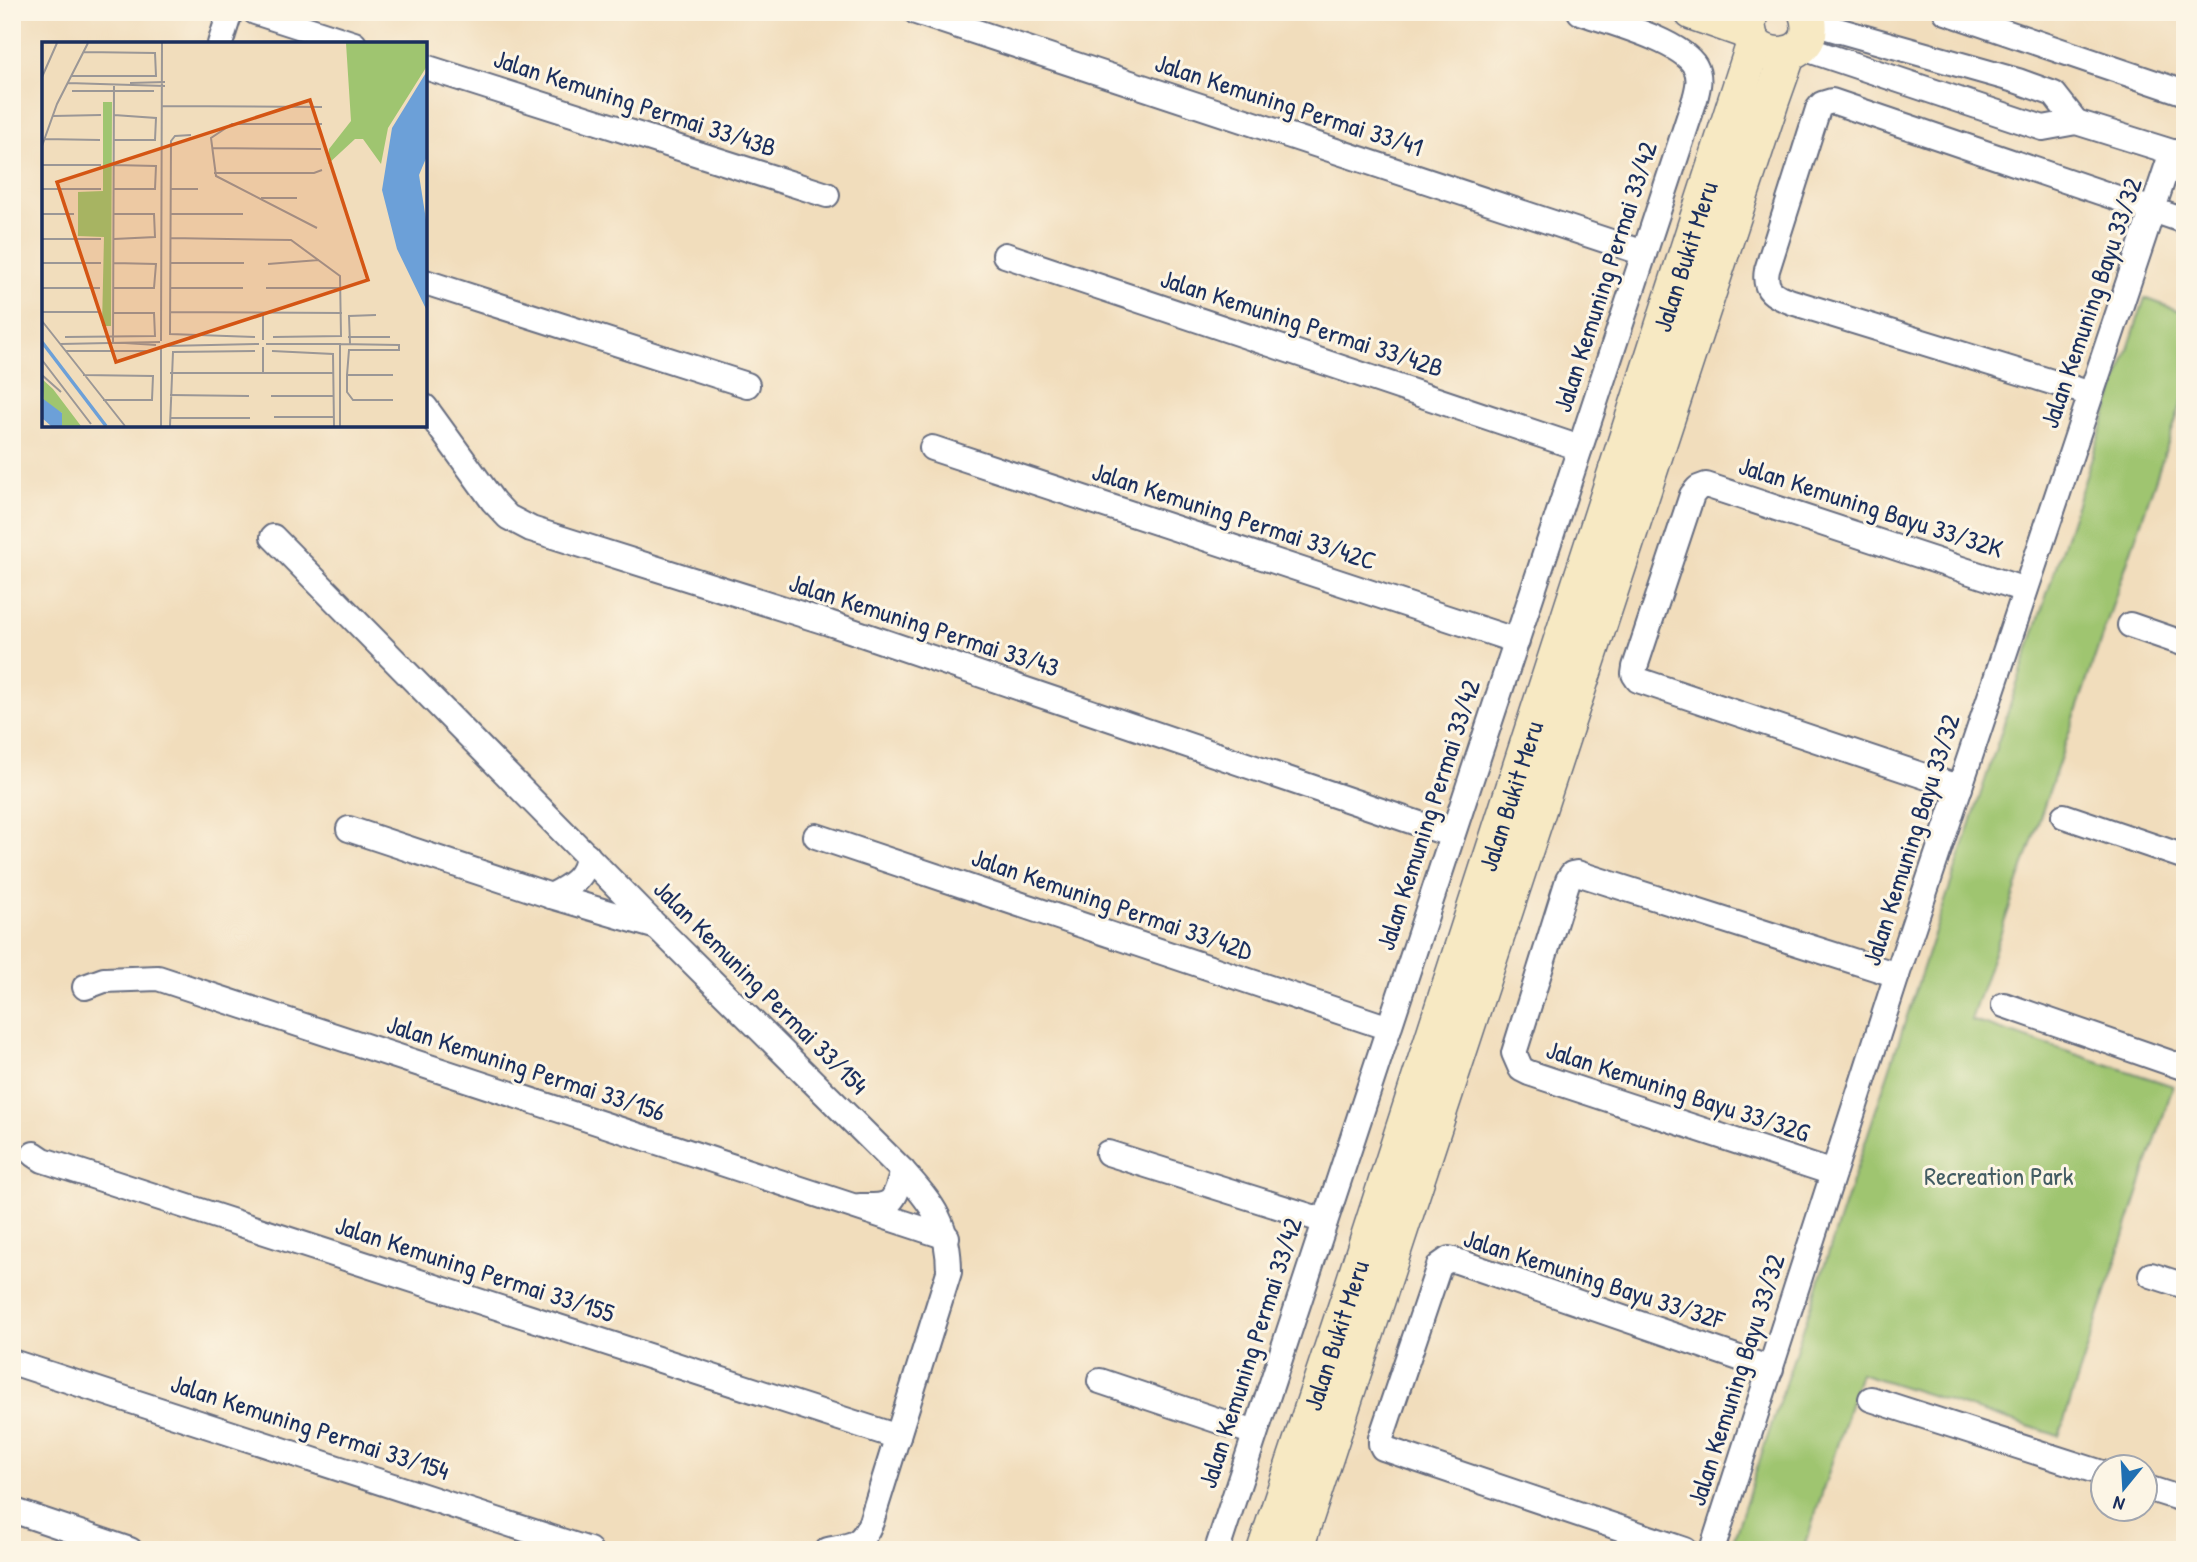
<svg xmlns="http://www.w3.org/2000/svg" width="2197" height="1562" viewBox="0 0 2197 1562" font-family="'Patrick Hand',sans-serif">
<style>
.green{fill:#9fc570;stroke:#5d7a67;stroke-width:2}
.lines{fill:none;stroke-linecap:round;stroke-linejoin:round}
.street-casing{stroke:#666c7f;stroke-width:28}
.secondary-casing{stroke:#666c7f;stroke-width:38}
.street{stroke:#fff;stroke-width:24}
.secondary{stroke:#f7e9c3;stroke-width:35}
.labels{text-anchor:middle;stroke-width:6;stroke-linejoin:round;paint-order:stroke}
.street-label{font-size:26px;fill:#1b2f5e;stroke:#fcf5e5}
.park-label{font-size:26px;fill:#435c63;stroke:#fcf5e5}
.inset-river{fill:none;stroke:#6ca0d8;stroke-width:3.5}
.inset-road{fill:none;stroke:#9b9796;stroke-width:2}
.view{fill:#d45514;fill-opacity:0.15;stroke:#d45514;stroke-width:3.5}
.inset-edge{fill:none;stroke:#1b2f5e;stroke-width:3.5}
</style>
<rect width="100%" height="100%" fill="#fcf5e5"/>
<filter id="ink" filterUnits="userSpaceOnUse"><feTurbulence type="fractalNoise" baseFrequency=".0143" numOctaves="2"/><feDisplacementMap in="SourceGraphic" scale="14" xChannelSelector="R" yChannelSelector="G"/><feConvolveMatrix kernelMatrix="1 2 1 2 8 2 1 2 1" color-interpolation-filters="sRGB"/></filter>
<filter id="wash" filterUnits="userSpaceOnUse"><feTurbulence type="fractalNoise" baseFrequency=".00686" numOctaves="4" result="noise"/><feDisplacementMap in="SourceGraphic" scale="28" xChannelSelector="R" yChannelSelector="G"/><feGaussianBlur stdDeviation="1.57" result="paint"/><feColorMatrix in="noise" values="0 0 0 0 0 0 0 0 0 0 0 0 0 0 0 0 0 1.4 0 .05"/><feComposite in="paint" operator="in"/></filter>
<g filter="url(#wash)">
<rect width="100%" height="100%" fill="#f1ddbc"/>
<path class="green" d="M2145,298L2185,313V393L1971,1020L2173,1086L2059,1436L1860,1373L1804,1550H1730Z"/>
</g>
<g filter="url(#ink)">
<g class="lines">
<g class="street-casing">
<g id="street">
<path d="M255,12L354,44"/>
<path d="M916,12L1644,253"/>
<path d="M1946,12L2185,93"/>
<path d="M1809,22L2018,81L2054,94L2076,122"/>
<path d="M220,44L230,12"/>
<path d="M1800,47L2043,128L2076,122L2185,156"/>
<path d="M425,67L827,195"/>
<path d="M1005,255L1580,448"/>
<path d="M425,282L747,385"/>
<path d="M2091,394L1792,302C1775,296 1763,291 1767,270L1818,109L1822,104L1832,101L2185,221"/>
<path d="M425,407L493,501L508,517L531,529L829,623L1452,835"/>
<path d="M932,448L1517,641"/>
<path d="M273,537L657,927L903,1171C934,1206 949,1225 949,1272L871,1522C861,1546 852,1545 828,1550"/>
<path d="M2130,625L2185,644"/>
<path d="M1960,788L1638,680L1634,674L1635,667L1692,495L1698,488L1706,485L2025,590"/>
<path d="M2064,816L2185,857"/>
<path d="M349,829L551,896L657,927"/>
<path d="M816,836L1389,1028"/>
<path d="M551,896C570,886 586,878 587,855"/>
<path d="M85,987L104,980L158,978L947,1237"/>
<path d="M2004,1005L2185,1068"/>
<path d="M1108,1153L1325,1221"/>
<path d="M34,1154L43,1160L898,1437"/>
<path d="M1833,1173L1529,1073L1521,1069L1514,1053L1568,880L1572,874L1577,873L1897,975"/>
<path d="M860,1206C893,1207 894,1203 903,1171"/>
<path d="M2151,1275L2185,1286"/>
<path d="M12,1362L589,1550"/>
<path d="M1100,1381L1255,1433"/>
<path d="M1871,1399L2102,1473"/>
<path d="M2144,1487L2185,1500"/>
<path d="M12,1510L130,1550"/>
<path d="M1217,1550L1695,99C1698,88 1701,77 1695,66C1680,40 1608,22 1580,12"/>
<path d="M1685,1550L1383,1448L1381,1444V1438L1439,1266L1449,1259L1457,1261L1771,1369"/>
<path d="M1712,1550L1897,975L2172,152"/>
</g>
</g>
<g class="secondary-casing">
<g id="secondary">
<path d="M1692,12L1749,32"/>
<path d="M1751,12C1730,67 1827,70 1806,12"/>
<path id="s1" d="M1265,1550L1352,1288L1754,44"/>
<path d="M1295,1550L1771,102L1788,54"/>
</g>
</g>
<use href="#street" class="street"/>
<use href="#secondary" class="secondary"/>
</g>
</g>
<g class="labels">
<g class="street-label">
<text transform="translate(635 103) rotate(18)" y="9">Jalan Kemuning Permai 33/43B</text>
<text transform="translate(1289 105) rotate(18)" y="9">Jalan Kemuning Permai 33/41</text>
<text dy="9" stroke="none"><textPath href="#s1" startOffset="1360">Jalan Bukit Meru</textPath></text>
<text transform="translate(1605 277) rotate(-72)" y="9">Jalan Kemuning Permai 33/42</text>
<text transform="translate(2091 303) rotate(-71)" y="9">Jalan Kemuning Bayu 33/32</text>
<text transform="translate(1302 323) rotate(18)" y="9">Jalan Kemuning Permai 33/42B</text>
<text transform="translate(1871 507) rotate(18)" y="9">Jalan Kemuning Bayu 33/32K</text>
<text transform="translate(1234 516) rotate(18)" y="9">Jalan Kemuning Permai 33/42C</text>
<text transform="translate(924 625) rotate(18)" y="9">Jalan Kemuning Permai 33/43</text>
<text dy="9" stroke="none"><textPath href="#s1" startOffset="793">Jalan Bukit Meru</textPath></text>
<text transform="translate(1428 815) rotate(-72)" y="9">Jalan Kemuning Permai 33/42</text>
<text transform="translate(1911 840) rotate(-72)" y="9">Jalan Kemuning Bayu 33/32</text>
<text transform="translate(1112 904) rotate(19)" y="9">Jalan Kemuning Permai 33/42D</text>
<text transform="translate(761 987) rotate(45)" y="9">Jalan Kemuning Permai 33/154</text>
<text transform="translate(526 1068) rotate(18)" y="9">Jalan Kemuning Permai 33/156</text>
<text transform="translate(1678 1091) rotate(18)" y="9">Jalan Kemuning Bayu 33/32G</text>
<text transform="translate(475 1269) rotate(18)" y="9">Jalan Kemuning Permai 33/155</text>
<text transform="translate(1594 1279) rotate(18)" y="9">Jalan Kemuning Bayu 33/32F</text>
<text dy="9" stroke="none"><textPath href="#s1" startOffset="226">Jalan Bukit Meru</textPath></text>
<text transform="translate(1250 1353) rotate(-72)" y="9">Jalan Kemuning Permai 33/42</text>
<text transform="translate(1736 1380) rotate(-72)" y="9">Jalan Kemuning Bayu 33/32</text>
<text transform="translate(310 1427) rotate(18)" y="9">Jalan Kemuning Permai 33/154</text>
</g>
<g class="park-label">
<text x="1999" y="1185">Recreation Park</text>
</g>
</g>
<g transform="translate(42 42)">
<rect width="385" height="385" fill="#f1ddbc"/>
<path d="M304,1H385V24L346,86L339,122L321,97H313L286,122L287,107L309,79ZM61,60H70L69,284H60L62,195L36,194V150L61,149ZM0,337L11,347L39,384H20V371L2,361Z" fill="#9fc570"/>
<path d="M385,29V114L377,133L385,184V269L355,207L340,148L350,86ZM0,356L20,371V384H9L0,376Z" fill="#6ca0d8"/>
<path class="inset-river" d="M0,300L64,384"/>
<path class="inset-road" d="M29,34H114L113,11L42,10M0,35L15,1M26,41L123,44M88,41L123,40M30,49H112M120,64L280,65M72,73L114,76L113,98H72M11,74L59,73M149,93L133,94L129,99L128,292L213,295M2,97L58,98M0,104L15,62L46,1M170,106L279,107M0,123H59M172,131H272L280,128M0,147H59M72,147H113L114,124L72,123M128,147H156M219,156H255M0,172H32M72,172H112L113,195L72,197M128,172H201M275,186L174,134L169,96L190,82H280M128,196L249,198L298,234L299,294L231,295M0,197H59M0,221H59M128,221H202M226,222L277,218M0,246H58M72,246H112L114,222L72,221M128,246H201M224,246H299M0,270H58M128,270L300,271M221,271V298M0,279L83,384M23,295L113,294L112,271H71M306,295H348M119,299L120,1M83,301L114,303M18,302L118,300M71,302L72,42M224,302H298V384M298,302L357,303V308H352M308,302L307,274L334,273M124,304L217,302M23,309H111M230,309L291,312L292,384M0,318L49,382M128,331H292M221,331V305M0,333L19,350M41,333L111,334L110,358H61M305,333L307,308H352M351,333H305V350L311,358H351M128,353L207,354M229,354H292M232,375H292M128,376H208M119,384V305M128,384L131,310L213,309"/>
<path class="view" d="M268,58L326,238L74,320L15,140Z"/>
<rect width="385" height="385" class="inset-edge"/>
</g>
<rect width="2197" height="1562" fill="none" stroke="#fcf5e5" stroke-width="42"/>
<g transform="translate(2124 1488) rotate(198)"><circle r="33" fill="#fcf5e5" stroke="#a2a6af" stroke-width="2"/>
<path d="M0-5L12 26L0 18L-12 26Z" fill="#1f6fb2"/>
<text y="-10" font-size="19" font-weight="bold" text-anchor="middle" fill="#1b2f5e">N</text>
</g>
</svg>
